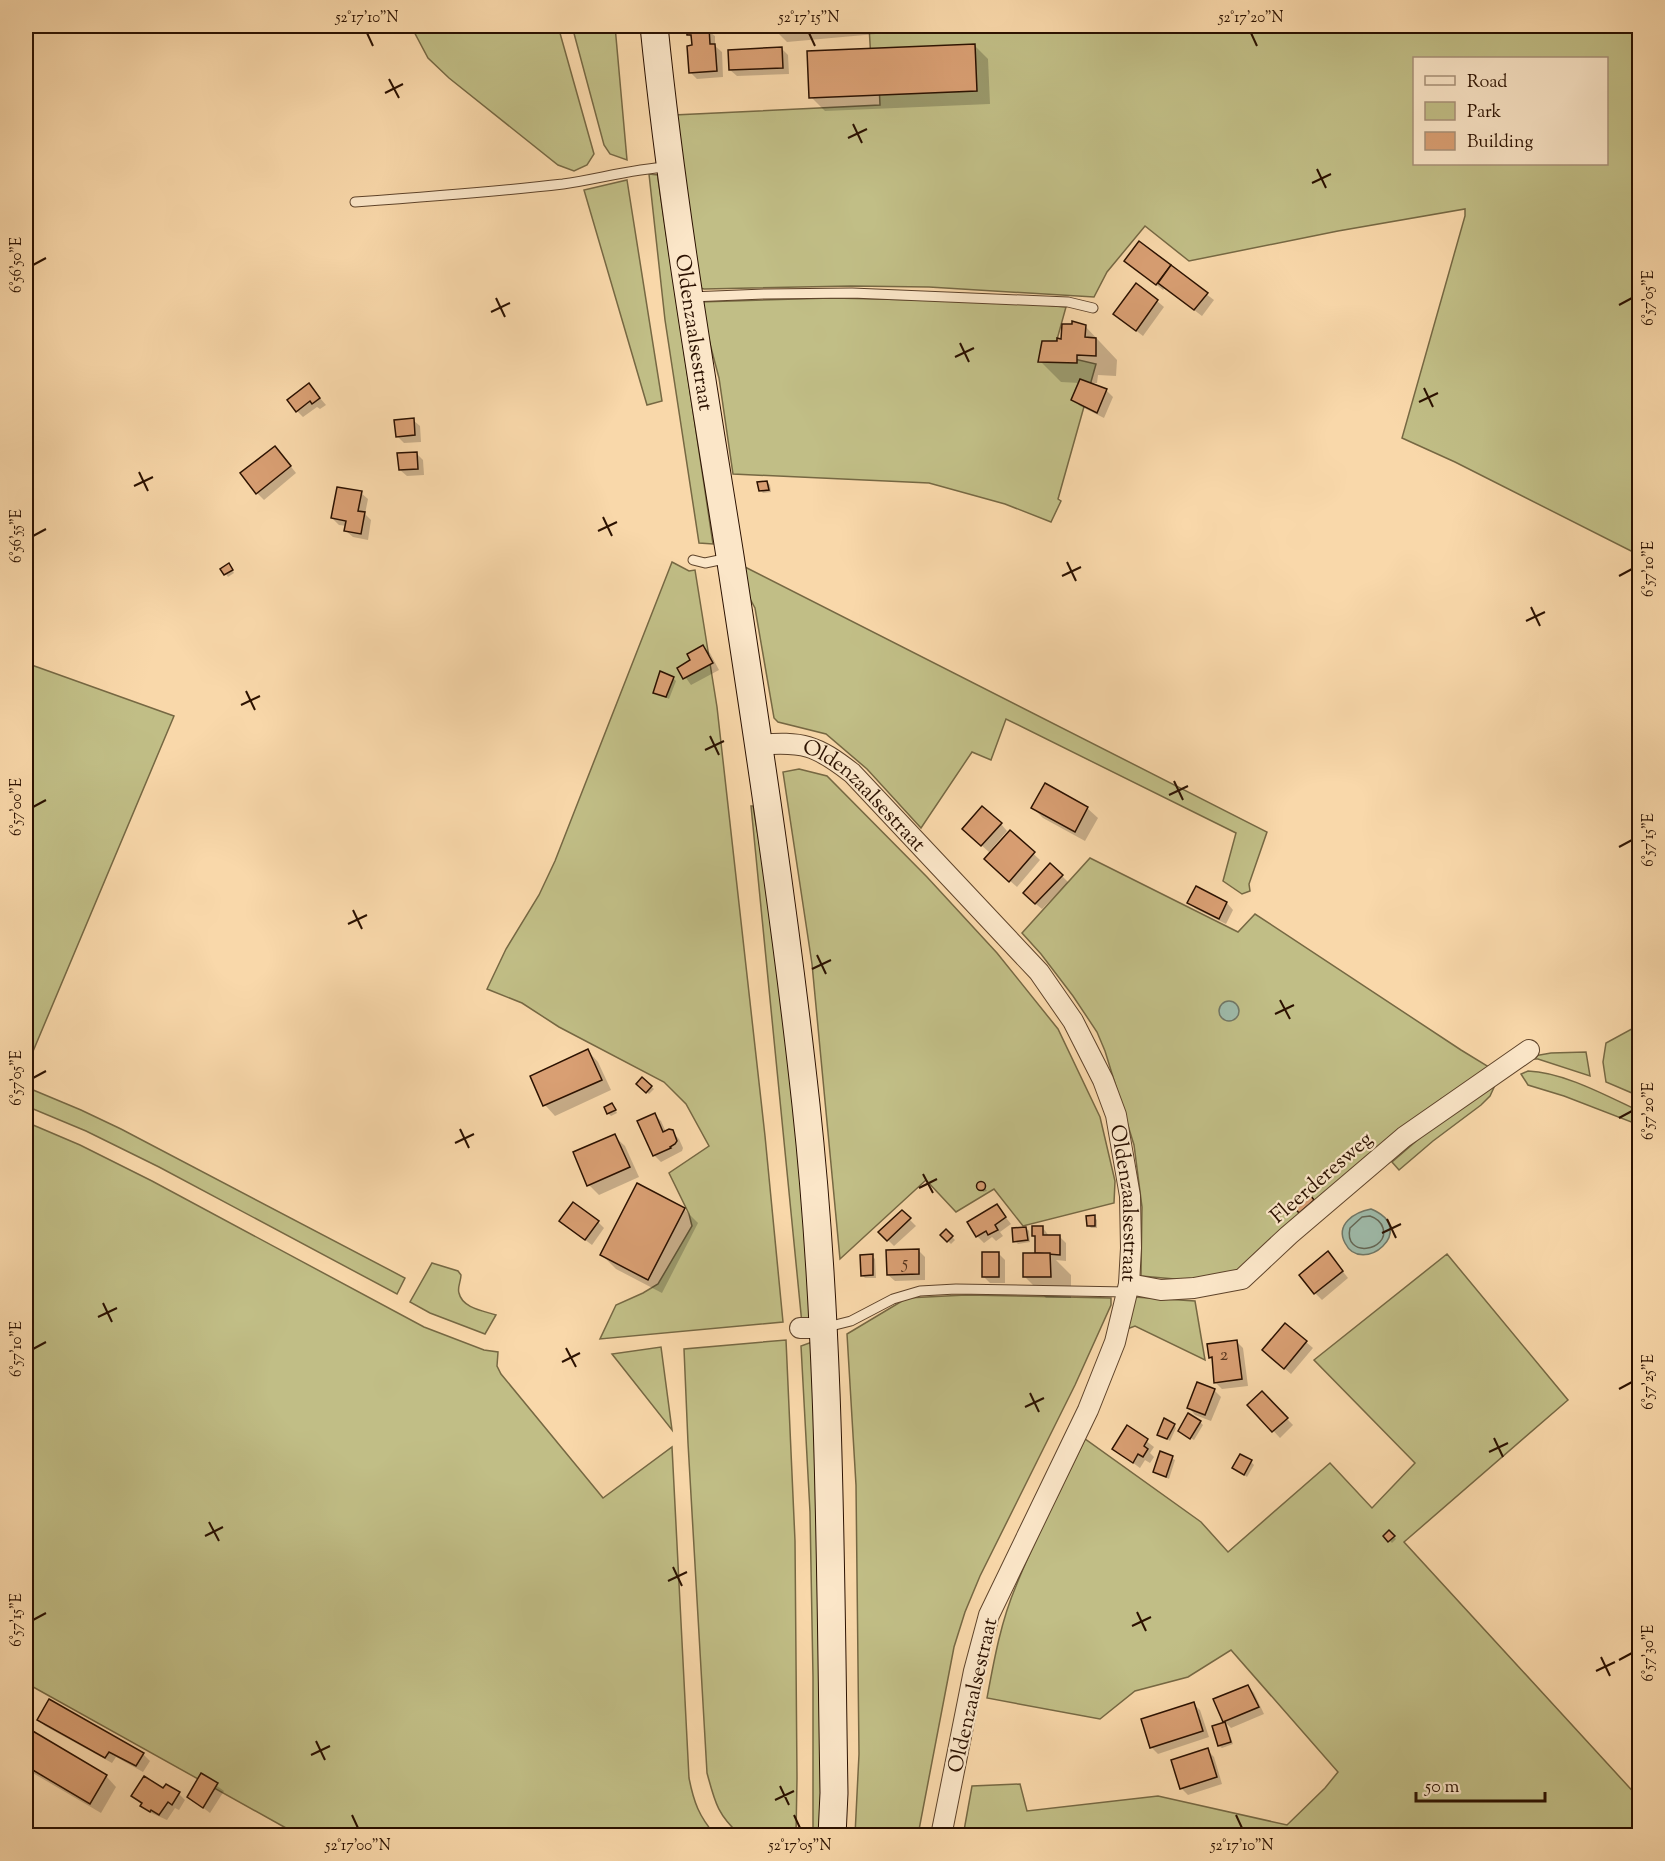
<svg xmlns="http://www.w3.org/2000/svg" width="1665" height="1861" viewBox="0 0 1665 1861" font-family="'Sorts Mill Goudy',serif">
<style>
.green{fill:#c1be86;stroke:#766843;stroke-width:1.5;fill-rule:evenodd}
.water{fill:#9ebaa9;stroke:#707665;stroke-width:1.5}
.shadow{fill:#0003}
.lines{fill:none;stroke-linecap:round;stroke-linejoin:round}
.shore{stroke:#646654;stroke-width:1.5}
.building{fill:#d99f73;stroke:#2b1100;stroke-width:1.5}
.lane-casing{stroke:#5e432a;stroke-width:11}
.street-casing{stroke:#5e432a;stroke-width:22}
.secondary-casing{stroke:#2b1100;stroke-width:29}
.lane{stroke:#fbe6c8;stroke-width:9}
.street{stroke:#fbe6c8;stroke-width:20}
.secondary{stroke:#fbe6c8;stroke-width:27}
.ticks{fill:none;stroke:#2b1100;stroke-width:2}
.labels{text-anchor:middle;stroke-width:4.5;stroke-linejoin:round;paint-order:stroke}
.number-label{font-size:18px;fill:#56341d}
.street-label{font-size:21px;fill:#2b1100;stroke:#fbe6c8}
.neatline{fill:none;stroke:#2b1100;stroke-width:2}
.ticks-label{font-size:15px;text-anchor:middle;fill:#2b1100}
</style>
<rect width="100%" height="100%" fill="#f9d8aa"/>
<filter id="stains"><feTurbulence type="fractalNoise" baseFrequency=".00333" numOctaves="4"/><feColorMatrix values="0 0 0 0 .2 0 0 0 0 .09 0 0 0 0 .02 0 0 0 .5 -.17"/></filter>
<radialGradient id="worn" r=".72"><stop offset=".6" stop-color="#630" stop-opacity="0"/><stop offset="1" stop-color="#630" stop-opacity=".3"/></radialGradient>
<g class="green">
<path d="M411,26H558L594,154L587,165L574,171L558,165L449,78L428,58Z"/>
<path d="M572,26H615L627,160L610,154L604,145Z"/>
<path d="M869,26H1639V555L1455,462L1402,438L1465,216V209L1338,231L1189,261L1145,226L1107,272L1094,297L929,287L851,286L704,289L697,287L674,115L880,105L878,61L871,60ZM1414,58H1606V164H1414Z"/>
<path d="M649,174L658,175V179L713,544L699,543L665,320Z"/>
<path d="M627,180L662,401L647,405L584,190Z"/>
<path d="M832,298L1014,302L1066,307L1053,354L1096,364L1058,499L1061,501L1051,522L1005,504L929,483L733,474L719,378L699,302Z"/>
<path d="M672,562L689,571L695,570L717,707L765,1136L783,1322L600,1339L616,1305L643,1293L658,1284L692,1226L689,1214L669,1173L709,1146L686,1104L664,1082L559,1027L522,1003L487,989L506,949L539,895L555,861Z"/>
<path d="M741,565L1267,832L1249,884L1250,891L1242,894L1223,881L1236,833L1006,719L991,760L972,752L921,828L867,769L826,734L778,722L774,718L755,608L743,586Z"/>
<path d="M26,663L174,716L26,1068Z"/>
<path d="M799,769L827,776L927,877L997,953L1058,1029L1100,1117L1115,1181L1114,1203L1023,1226L994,1189L956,1212L926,1180L840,1259L812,964L783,772Z"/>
<path d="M751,806H753L777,946L817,1318L802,1324Z"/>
<path d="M1090,858L1238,932L1255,914L1461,1050L1489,1067L1479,1076L1441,1099L1250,1266L1229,1273L1186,1280L1141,1276L1142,1207L1134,1145L1105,1051L1097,1032L1073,996L1041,954L1022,933Z"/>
<path d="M1639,1025V1096L1606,1082L1603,1062L1606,1043Z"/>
<path d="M1586,1052L1590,1076L1538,1059H1517L1551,1053Z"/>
<path d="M1528,1071C1563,1072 1607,1096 1639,1111V1125L1564,1096L1528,1085L1521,1074Z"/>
<path d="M1496,1083L1490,1096L1481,1105L1433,1141L1399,1170L1392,1162L1450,1112Z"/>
<path d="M26,1087L81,1110L121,1129L405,1278L397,1294L159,1167L86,1131L26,1106Z"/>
<path d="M26,1122L80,1145L152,1181L424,1327L484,1350L498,1352L497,1366L501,1374L603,1498L672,1447L689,1778C694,1803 699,1816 715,1835H286V1828L26,1683Z"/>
<path d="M1447,1254L1568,1400L1404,1542L1639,1798V1835L963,1836L972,1786L1020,1784L1027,1811L1158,1796L1287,1825L1325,1788L1338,1772L1231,1650L1188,1677L1135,1691L1100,1719L987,1698C994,1660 1001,1621 1016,1586C1036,1535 1062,1488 1085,1439L1201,1522L1228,1552L1330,1463L1372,1508L1415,1463L1314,1360Z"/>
<path d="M432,1263L458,1271L461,1275C461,1281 457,1288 459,1293C462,1308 484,1311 496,1315L485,1334L430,1313L410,1302Z"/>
<path d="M966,1295L1111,1298V1305L1075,1385L980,1576L965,1612L954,1647L918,1835H855L859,1754L856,1485L847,1334L907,1298Z"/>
<path d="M1134,1297L1195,1301L1205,1360L1135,1326L1127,1329Z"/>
<path d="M786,1340L795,1541L797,1778L796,1835H740C717,1814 715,1802 707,1773L688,1443L684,1349Z"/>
<path d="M812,1342L816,1344L823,1836L813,1835V1677L810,1512L801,1346Z"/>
<path d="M661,1347L672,1430L612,1354Z"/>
</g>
<g class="water">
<circle cx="1229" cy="1011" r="10"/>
<path d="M1371,1209C1420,1229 1362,1277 1345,1243C1335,1224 1355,1212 1371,1209Z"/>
</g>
<g class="shadow">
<path d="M688,26H701L715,36V46L722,52L723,77L697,79L690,72L694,47L693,40L689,35Z"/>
<path d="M773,26H965L787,42L773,28Z"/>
<path d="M974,45L988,59L990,104L825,111L811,97Z"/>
<path d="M782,49L788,55L789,74L737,76L730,70Z"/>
<path d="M1139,243L1214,300L1202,316L1165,288L1163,290L1126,261Z"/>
<path d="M1157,301L1164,307L1143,336L1115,314Z"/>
<path d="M1085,326L1117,360L1116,376L1098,375L1097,383H1089L1106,390L1113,397L1104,418L1080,406L1073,400L1080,383L1061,382L1040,361L1058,343Z"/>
<path d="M309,385L326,405L320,409L317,407L303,417L297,411Z"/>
<path d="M413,420L420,426L421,442L404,443L397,436Z"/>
<path d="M416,453L423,460L424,475L407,476L400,470Z"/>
<path d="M281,454L296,473L264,500L257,493Z"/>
<path d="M767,482L770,485L771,492L763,493L760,490Z"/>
<path d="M361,493L368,499L365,514L371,520L368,540L353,537L346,531L347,526L339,525L332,518Z"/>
<path d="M231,568L234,573L228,577L226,574Z"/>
<path d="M703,646L710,653L719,670L691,685L679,668L692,661Z"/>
<path d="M673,678L676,681L669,699L655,692Z"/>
<path d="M1033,808H1087L1098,818L1085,841L1043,818Z"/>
<path d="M1001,824L1007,831L989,852L970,835Z"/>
<path d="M1010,832L1040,860L1017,887L993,866Z"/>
<path d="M1062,876L1068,882L1042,909L1031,900Z"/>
<path d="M1196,888L1227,903L1233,910L1226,924L1196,909L1189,903Z"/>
<path d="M588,1051L598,1062L611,1090L555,1116L545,1105L532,1077Z"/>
<path d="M642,1079L654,1089L649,1094L638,1084Z"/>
<path d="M612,1105L617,1113L611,1116L608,1113Z"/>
<path d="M655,1115L661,1121L666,1132H672L679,1139L683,1148L682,1151L661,1162L654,1155Z"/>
<path d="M614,1136L625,1146L639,1177L599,1195L589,1185Z"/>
<path d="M983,1184L987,1191L983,1192L979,1185Z"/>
<path d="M996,1205L1011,1224L1000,1232L1003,1236L996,1241L992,1237L984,1243L977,1236Z"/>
<path d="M684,1209L698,1223L662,1293L616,1269L602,1255Z"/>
<path d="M902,1212L916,1226L894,1246L880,1232Z"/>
<path d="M1094,1217L1097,1220V1228H1091L1088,1225Z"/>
<path d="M598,1222L604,1228L592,1245L568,1227Z"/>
<path d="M1026,1228L1029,1231L1030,1242L1018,1244L1015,1241Z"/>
<path d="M1043,1228L1049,1236H1059L1066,1243V1261L1056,1260L1071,1275V1298H1046L1025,1277L1038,1254L1036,1237L1034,1235Z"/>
<path d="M946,1231L955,1240L951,1244L942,1235Z"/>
<path d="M918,1250L925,1257V1280L895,1281L888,1275Z"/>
<path d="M998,1253L1005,1260V1283H990L984,1277Z"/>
<path d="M872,1256L875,1259L876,1278H865L862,1275Z"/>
<path d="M1334,1260L1348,1278L1322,1300L1315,1293Z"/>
<path d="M1236,1341L1243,1348L1248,1386L1222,1389L1215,1382L1213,1360L1211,1357Z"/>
<path d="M1306,1342L1313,1348L1291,1374L1271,1357Z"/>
<path d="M1214,1390L1221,1397L1211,1421L1195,1415L1189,1408Z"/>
<path d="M1262,1393L1293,1425L1280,1438L1249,1405Z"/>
<path d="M1200,1422L1203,1425L1194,1440L1180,1431Z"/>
<path d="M1174,1425L1176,1428L1170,1441L1159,1434Z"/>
<path d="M1128,1427L1154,1447L1150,1453L1154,1457L1150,1463L1145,1460L1140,1468L1114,1449Z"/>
<path d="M1161,1453L1175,1460L1169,1479L1154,1472Z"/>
<path d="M1251,1462L1254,1465L1247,1477L1234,1468Z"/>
<path d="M1389,1532L1396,1539L1392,1543L1385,1536Z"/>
<path d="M1248,1686L1254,1693L1264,1714L1231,1728L1224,1721Z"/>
<path d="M1193,1704L1200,1710L1209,1737L1158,1754L1151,1747Z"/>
<path d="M39,1720L143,1754L150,1761L143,1772L116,1757L112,1763L45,1726Z"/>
<path d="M1226,1723L1233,1744L1222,1748L1219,1746L1214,1727Z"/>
<path d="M26,1729L106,1776L116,1787L101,1813L26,1769Z"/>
<path d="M1207,1750L1214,1757L1222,1784L1188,1795L1181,1788Z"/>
<path d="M202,1775L224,1791L210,1813L189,1797Z"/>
<path d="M164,1790L179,1794L185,1800L179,1810L175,1808L167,1820L149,1812L133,1796Z"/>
</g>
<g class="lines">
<path class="shore" d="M1370,1216C1376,1218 1381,1221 1383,1228C1390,1251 1343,1259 1350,1228L1362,1217Z"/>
</g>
<g class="building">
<path d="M686,26L709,27L710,44H715L717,71L689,73L687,46L692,45L691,35H687Z"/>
<path d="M771,26H810L772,29Z"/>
<path d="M975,44L977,91L809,98L807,51Z"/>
<path d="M782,47L783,68L729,70L728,50Z"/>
<path d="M1139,241L1171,265L1156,285L1124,261Z"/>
<path d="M1171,265L1208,293L1194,310L1158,283Z"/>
<path d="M1136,283L1158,300L1136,331L1113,314Z"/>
<path d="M1072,321L1086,325L1085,337L1096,338V356L1077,355V363L1038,362L1042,341H1057V338L1061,339L1062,324H1072Z"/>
<path d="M1080,379L1107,389L1097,413L1071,400Z"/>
<path d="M309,383L320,398L312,404L310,401L296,412L287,400Z"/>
<path d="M414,418L415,435L396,437L394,420Z"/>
<path d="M275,446L291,466L256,494L240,473Z"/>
<path d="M417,452L418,469L399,470L397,453Z"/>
<path d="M767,481L769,490L759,491L757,482Z"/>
<path d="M337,487L362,491L358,511L365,512L361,534L344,531L346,521L331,518Z"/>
<path d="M229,563L233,570L224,575L220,569Z"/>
<path d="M703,645L713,663L683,679L677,668L690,660L687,654Z"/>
<path d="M660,671L674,677L666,697L653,693Z"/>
<path d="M1045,783L1088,807L1075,832L1031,808Z"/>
<path d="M982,806L1002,823L981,846L962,829Z"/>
<path d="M1010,830L1035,852L1009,882L984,859Z"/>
<path d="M1050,863L1063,875L1035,904L1023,893Z"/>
<path d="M1196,886L1227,902L1219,919L1187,903Z"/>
<path d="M588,1049L602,1080L543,1106L530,1076Z"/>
<path d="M642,1077L652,1086L646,1093L636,1084Z"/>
<path d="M612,1103L616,1110L607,1114L604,1107Z"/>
<path d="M655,1113L663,1132L669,1129L673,1130L677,1141L675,1144L670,1147L671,1148L653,1156L637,1121Z"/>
<path d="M615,1134L630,1167L587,1186L573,1152Z"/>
<circle cx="981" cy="1186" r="4.5"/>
<path d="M637,1183L685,1208L648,1280L600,1255Z"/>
<path d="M1308,1192L1314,1200L1299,1213L1292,1205Z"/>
<path d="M573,1202L599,1221L585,1240L559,1221Z"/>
<path d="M997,1204L1006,1217L995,1225L998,1230L988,1235L986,1231L976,1237L967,1222Z"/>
<path d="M902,1210L911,1218L887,1241L878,1232Z"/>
<path d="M1095,1215V1226H1087L1086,1216Z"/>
<path d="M1032,1226H1043V1235H1060V1255L1035,1253V1236H1032Z"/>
<path d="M1026,1227L1028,1240L1013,1242L1012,1228Z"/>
<path d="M946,1229L953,1236L947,1242L940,1235Z"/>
<path d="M919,1249V1274L887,1275L886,1250Z"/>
<path d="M1328,1251L1343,1271L1314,1294L1299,1275Z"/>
<rect x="982" y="1252" width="17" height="25"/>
<path d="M1023,1253H1050L1051,1277H1023Z"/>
<path d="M873,1254V1275L861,1276L860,1255Z"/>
<path d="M1285,1323L1307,1341L1284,1369L1262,1350Z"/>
<path d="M1237,1340L1242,1379L1214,1383L1212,1357L1209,1358L1207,1344Z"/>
<path d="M1197,1382L1215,1389L1205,1415L1187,1408Z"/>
<path d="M1262,1391L1288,1418L1272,1432L1247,1405Z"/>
<path d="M1188,1413L1201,1421L1190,1439L1178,1431Z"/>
<path d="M1164,1418L1175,1424L1167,1439L1157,1435Z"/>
<path d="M1127,1425L1148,1439L1144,1446L1148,1449L1143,1457L1138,1454L1133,1463L1112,1449Z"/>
<path d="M1160,1451L1173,1456L1166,1477L1153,1472Z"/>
<path d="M1240,1454L1252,1460L1244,1475L1232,1468Z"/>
<path d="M1389,1530L1395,1536L1388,1542L1383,1536Z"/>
<path d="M1248,1685L1259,1707L1223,1722L1213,1699Z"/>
<path d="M49,1699L144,1753L136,1766L109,1752L105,1758L37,1720Z"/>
<path d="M1194,1702L1203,1731L1150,1748L1141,1719Z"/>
<path d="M1225,1722L1231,1742L1218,1746L1212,1726Z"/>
<path d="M26,1727L107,1775L90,1804L26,1766Z"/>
<path d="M1208,1748L1217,1777L1180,1789L1171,1760Z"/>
<path d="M201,1773L218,1783L203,1808L187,1797Z"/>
<path d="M144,1776L163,1788L166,1784L180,1792L172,1805L168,1802L159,1815L151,1810L150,1812L140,1806L142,1803L131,1796Z"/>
</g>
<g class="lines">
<g class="lane-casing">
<g id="lane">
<path d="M355,202C425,197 494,192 563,184C598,179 632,169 668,167"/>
<path d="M690,297L765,294L852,293L1068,302L1093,308"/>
<path d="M693,560L705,563L729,558"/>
<path d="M827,1327L851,1321L893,1299L920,1291L956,1289L1127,1292"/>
</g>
</g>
<g class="street-casing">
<g id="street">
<path id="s1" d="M757,745C803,741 816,745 852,773L1039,972L1073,1021L1103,1080L1116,1115L1130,1196L1131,1248L1129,1284L1115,1342L1088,1410L989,1615L974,1671L941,1836"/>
<path d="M1129,1284L1161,1290L1194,1288L1242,1279L1289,1235L1404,1137L1529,1050"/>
<path d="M800,1328H824"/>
</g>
</g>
<g class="secondary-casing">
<g id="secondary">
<path id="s2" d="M654,26C672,204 702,380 730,556C758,739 786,922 806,1105C831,1334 830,1563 834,1793L832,1836"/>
</g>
</g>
<use href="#lane" class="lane"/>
<use href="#street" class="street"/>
<use href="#secondary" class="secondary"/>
</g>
<path class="ticks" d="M367,33L373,46M809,33L815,46M1251,33L1257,46M389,79L399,98M385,93L403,84M853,124L862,143M848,138L867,129M1317,169L1326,188M1312,183L1331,174M33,265L46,258M496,298L505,317M1619,305L1632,298M491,312L510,303M960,343L969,362M955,357L974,348M1424,388L1433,407M1419,402L1438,393M139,472L148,491M134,486L153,477M603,517L612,536M598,531L617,522M33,536L46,529M1067,562L1076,581M1062,576L1081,567M1619,576L1632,569M1531,607L1540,626M1526,621L1545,612M246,691L255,710M241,705L260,696M710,736L719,755M705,750L724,741M1174,781L1183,800M1169,795L1188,786M33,807L46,800M1619,847L1632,840M353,910L362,929M348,924L367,915M817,955L826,974M812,969L831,960M1280,1000L1290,1019M1275,1014L1294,1005M33,1078L46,1071M1619,1118L1632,1111M460,1129L469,1148M455,1143L474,1134M923,1174L933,1193M919,1188L937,1179M1387,1219L1396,1238M1382,1233L1401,1224M103,1303L112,1322M98,1317L117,1308M566,1348L576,1367M33,1349L46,1342M562,1362L580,1353M1619,1389L1632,1382M1030,1393L1039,1412M1025,1407L1044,1398M1494,1438L1503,1457M1489,1452L1508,1443M209,1522L219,1541M205,1536L223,1527M673,1567L682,1586M668,1581L687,1572M1137,1612L1146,1631M33,1620L46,1613M1132,1626L1151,1617M1601,1657L1610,1676M1619,1660L1632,1653M1596,1671L1615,1662M316,1741L325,1760M311,1755L330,1746M780,1786L789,1805M775,1800L794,1791M352,1815L358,1828M794,1815L800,1828M1236,1815L1242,1828"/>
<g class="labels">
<g class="number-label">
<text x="905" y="1268">5</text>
<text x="1224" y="1360">2</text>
</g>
<g class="street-label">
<text dy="7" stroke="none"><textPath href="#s2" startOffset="309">Oldenzaalsestraat</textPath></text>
<text dy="7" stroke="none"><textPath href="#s1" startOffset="126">Oldenzaalsestraat</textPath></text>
<text transform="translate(1321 1177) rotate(-41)" y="7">Fleerderesweg</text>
<text dy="7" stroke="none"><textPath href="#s1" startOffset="628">Oldenzaalsestraat</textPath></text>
<text transform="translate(972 1695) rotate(-77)" y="7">Oldenzaalsestraat</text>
</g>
</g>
<rect width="1665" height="1861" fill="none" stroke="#f9d8aa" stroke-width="66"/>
<rect x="1413" y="57" width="195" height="108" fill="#fbe6c8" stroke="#a89178" stroke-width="1.5"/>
<rect x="1425" y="76" width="30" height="9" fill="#fbe6c8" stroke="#a89178" stroke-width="1.5"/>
<text x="1467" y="87" font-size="18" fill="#2b1100">Road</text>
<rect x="1425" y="102" width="30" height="18" fill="#c1be86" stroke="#a89178" stroke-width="1.5"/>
<text x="1467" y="117" font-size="18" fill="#2b1100">Park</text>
<rect x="1425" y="132" width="30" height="18" fill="#d99f73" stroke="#a89178" stroke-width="1.5"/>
<text x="1467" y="147" font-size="18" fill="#2b1100">Building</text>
<path d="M1416 1792v9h129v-9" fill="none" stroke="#2b1100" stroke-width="3"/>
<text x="1425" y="1792" font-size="18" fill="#2b1100" stroke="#fbe6c8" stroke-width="4.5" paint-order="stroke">50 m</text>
<rect x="33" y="33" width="1599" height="1795" class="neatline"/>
<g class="ticks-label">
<text x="367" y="22">52°17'10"N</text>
<text x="809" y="22">52°17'15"N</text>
<text x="1251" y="22">52°17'20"N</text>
<text transform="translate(16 265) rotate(-90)" y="5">6°56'50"E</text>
<text transform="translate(1648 298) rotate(-90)" y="5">6°57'05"E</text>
<text transform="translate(16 536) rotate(-90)" y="5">6°56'55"E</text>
<text transform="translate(1648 569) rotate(-90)" y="5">6°57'10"E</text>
<text transform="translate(16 807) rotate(-90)" y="5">6°57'00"E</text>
<text transform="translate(1648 840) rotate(-90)" y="5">6°57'15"E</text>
<text transform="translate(16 1078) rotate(-90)" y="5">6°57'05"E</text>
<text transform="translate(1648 1111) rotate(-90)" y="5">6°57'20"E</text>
<text transform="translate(16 1349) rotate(-90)" y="5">6°57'10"E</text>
<text transform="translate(1648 1382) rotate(-90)" y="5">6°57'25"E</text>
<text transform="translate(16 1620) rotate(-90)" y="5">6°57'15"E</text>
<text transform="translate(1648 1653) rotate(-90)" y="5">6°57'30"E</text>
<text x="358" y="1850">52°17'00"N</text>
<text x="800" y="1850">52°17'05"N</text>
<text x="1242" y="1850">52°17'10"N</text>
</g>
<rect width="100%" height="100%" filter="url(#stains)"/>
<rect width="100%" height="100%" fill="url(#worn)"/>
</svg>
